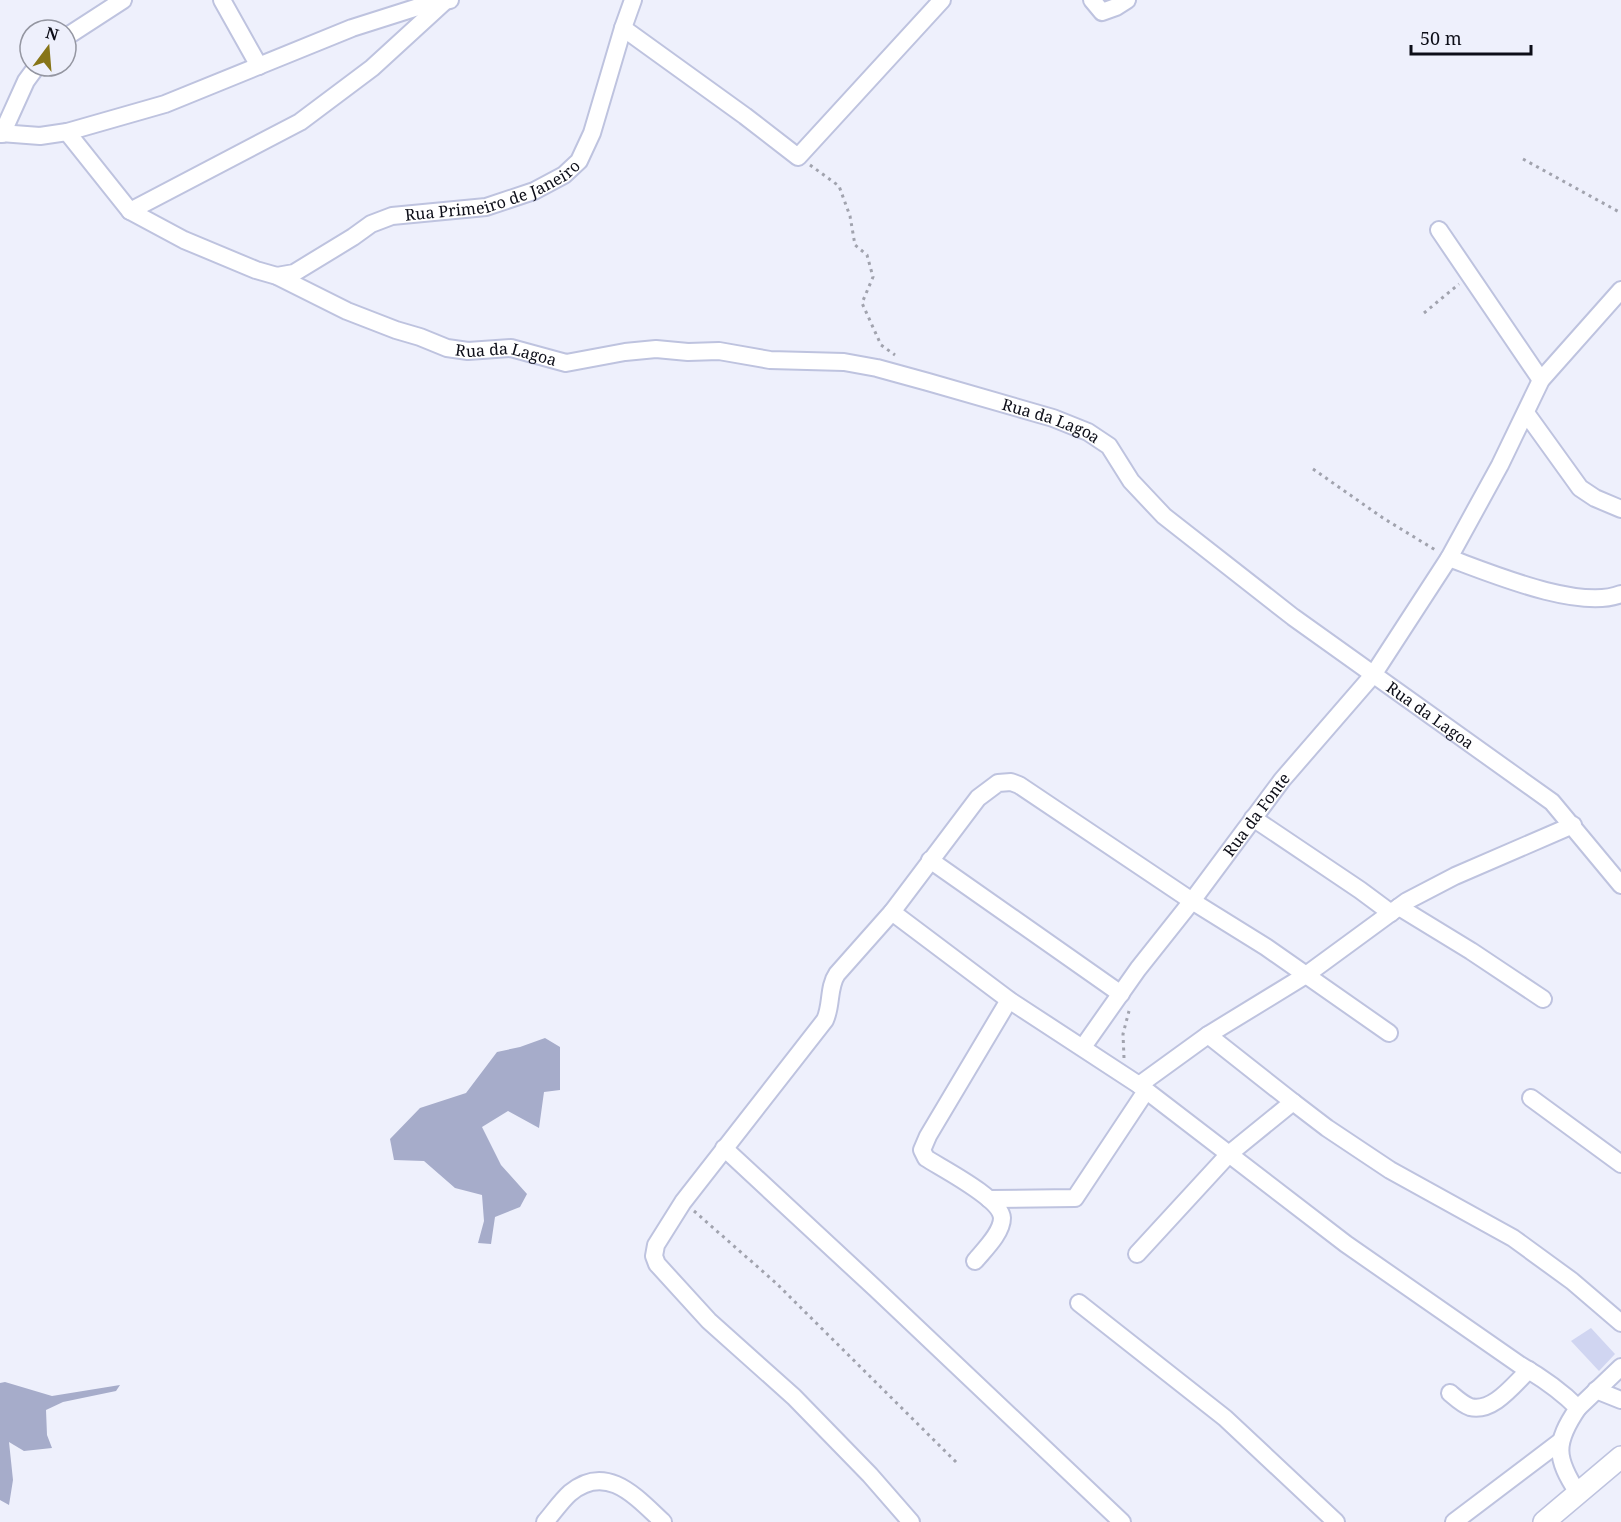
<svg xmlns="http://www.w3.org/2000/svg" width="1621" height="1522" viewBox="0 0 1621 1522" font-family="'Noto Serif',serif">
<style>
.water{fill:#a6acca}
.building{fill:#d0d5f1}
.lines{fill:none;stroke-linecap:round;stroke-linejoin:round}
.minor-casing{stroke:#bec3df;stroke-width:20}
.major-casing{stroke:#bec3df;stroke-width:24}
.path{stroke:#a1a3ae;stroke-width:3;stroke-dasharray:3 4.5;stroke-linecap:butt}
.minor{stroke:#fff;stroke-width:16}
.major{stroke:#fff;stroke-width:21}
.labels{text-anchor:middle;stroke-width:4.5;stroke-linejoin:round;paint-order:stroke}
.street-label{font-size:16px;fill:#0d0e18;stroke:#eef0fc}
</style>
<rect width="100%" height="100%" fill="#eef0fc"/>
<g class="water">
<path d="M545,1038L560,1047V1090L544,1092L539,1128L508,1111L482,1127L501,1165L527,1194L520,1207L495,1217L491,1244L478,1243L484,1221L482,1195L455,1188L424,1161L394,1160L390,1139L420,1108L466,1093L497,1052L520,1047Z"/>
<path d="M5,1382L52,1396L120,1385L116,1391L63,1402L46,1410L47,1435L52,1448L24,1451L9,1442L13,1480L9,1505L0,1500V1383Z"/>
</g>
<path class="building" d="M1591,1328L1615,1354L1599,1371L1571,1341Z"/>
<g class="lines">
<g class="minor-casing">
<g id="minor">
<path d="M222,0L259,66"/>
<path d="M1092,0L1102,12L1116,7L1127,0"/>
<path d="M623,28L745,116L798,157L942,0"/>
<path d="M66,37L123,0"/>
<path id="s1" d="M67,132L130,211L184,240L256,270L277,276L347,311L396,330L420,337L447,348L468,351L511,348L566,363L625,352L656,349L688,352L719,351L770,360L844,362L877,368L928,382L1053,418L1088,432L1109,446L1131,481L1164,516L1293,617L1552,802L1621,885"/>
<path d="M0,133L40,136L67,132L165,104L352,28L415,8L450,0"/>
<path d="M0,134H2L26,81L37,66"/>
<path d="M130,211L300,122L372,68L443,3"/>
<path d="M1439,230L1541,380"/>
<path id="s2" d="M277,276L294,273L353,237L371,224L392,216L486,207L534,191L564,175L579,161L592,133L623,28L633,0"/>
<path d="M1526,413L1580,488L1595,498L1621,509"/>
<path d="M1449,558C1490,573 1580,611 1621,594"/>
<path d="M1253,818L1360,890L1391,913"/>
<path d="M930,860L1121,994"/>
<path d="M1399,907L1471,951L1543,999"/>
<path d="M892,912L1009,1000L1139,1085L1346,1244L1520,1365C1541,1377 1561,1391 1578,1408C1554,1443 1555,1458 1578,1493"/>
<path id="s3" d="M1083,1047L1138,969L1192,901L1282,780L1373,675L1449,558L1500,465L1541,380L1621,290"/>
<path d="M1139,1085L1208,1035L1306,975L1407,901L1455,876L1573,825"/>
<path d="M1531,1098L1621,1164"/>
<path d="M1293,1102L1327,1128L1390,1170L1513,1238L1572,1281L1621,1323"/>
<path d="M724,1148L876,1289L1122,1522"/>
<path d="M989,1199L1075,1198L1146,1091"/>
<path d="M1137,1254L1229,1154L1293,1102L1208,1035"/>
<path d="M975,1261C984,1250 1002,1233 1002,1218C1001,1198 941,1168 926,1158L922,1150L928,1136L1009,1000"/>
<path d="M1079,1303L1225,1418L1336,1522"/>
<path d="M1596,1390L1621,1400"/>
<path d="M1450,1393C1456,1398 1462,1404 1470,1407C1493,1413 1514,1384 1529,1370"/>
<path d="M1578,1408L1621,1367"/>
<path d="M545,1522C553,1513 561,1501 570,1493C607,1462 637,1498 663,1522"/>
<path d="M911,1522L870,1475L794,1397L709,1321L657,1264L654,1256L656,1245L683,1202L825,1020C832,1005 828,987 837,974L892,912L978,798L998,783L1011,782L1019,785L1192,901L1266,947L1389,1033"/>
<path d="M1454,1522L1561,1441"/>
</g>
</g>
<g class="major-casing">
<path id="major" d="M1544,1522L1621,1457"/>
</g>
<g class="path">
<path d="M1523,159L1621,213"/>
<path d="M810,165L839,186L850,216L855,245L867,255L873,277L862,303L881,345L895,355"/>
<path d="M1424,313L1459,284"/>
<path d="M1313,469L1383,518L1437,551"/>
<path d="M1124,1058L1123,1034L1129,1011"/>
<path d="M694,1211L776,1283L958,1464"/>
</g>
<use href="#minor" class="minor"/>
<use href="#major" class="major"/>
</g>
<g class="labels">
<g class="street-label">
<text dy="6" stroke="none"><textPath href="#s2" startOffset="236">Rua Primeiro de Janeiro</textPath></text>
<text dy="6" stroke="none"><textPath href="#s1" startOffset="507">Rua da Lagoa</textPath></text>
<text dy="6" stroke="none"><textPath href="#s1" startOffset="1064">Rua da Lagoa</textPath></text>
<text dy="6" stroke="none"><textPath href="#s1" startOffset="1550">Rua da Lagoa</textPath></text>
<text dy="6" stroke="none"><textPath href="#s3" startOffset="290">Rua da Fonte</textPath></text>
</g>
</g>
<g transform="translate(48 48) rotate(16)"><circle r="28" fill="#eef0fc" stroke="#9496a1" stroke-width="1.5"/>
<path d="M0-4.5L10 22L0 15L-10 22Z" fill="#877518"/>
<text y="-9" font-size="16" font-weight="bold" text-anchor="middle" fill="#0d0e18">N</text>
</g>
<path d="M1411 45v9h120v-9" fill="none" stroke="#0d0e18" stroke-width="3"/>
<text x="1420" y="45" font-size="18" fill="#0d0e18" stroke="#eef0fc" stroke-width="4.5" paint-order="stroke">50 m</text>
</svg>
